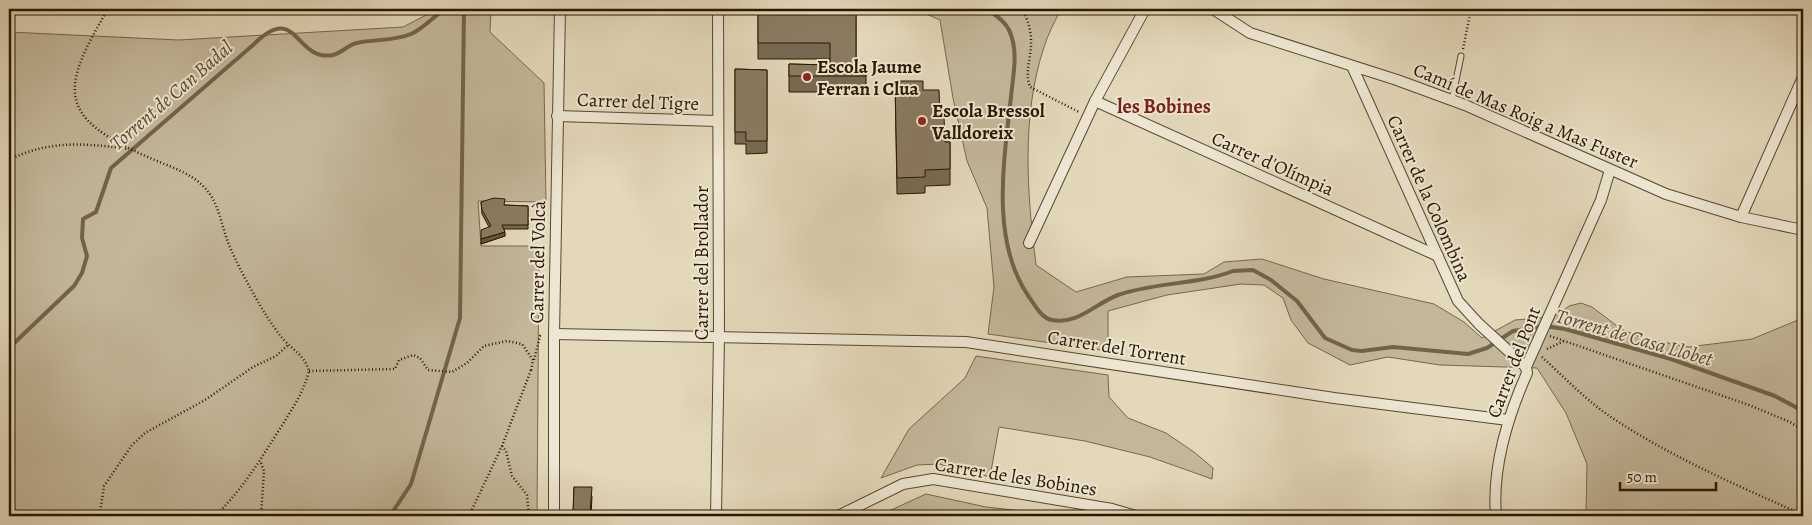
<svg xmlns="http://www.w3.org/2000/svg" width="1812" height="525" viewBox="0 0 1812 525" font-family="Alegreya,serif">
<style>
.green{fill:#c3b79a;stroke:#76674d}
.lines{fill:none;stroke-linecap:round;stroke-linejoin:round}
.stream{stroke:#73634a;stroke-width:4}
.service-casing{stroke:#58472e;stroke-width:7}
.minor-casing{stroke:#58472e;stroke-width:12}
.path{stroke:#291700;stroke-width:2.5;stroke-dasharray:1 2.5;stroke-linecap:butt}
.service{stroke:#ede6d2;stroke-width:5}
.minor{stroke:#ede6d2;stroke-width:10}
.wall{fill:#776a53;stroke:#291700}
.shaded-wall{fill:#615644;stroke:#291700}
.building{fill:#8a7b61;stroke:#291700}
.poi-dot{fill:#8f2418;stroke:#ede6d2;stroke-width:2}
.labels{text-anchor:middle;stroke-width:4;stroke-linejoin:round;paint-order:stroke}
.poi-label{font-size:19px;font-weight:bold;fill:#291700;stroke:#ede6d2;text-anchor:start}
.street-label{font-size:19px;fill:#291700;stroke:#ede6d2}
.water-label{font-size:20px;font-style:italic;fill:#5a4a31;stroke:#ede6d2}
.neighbourhood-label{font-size:20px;font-weight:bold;fill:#7a1f14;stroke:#ede6d2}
</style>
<rect width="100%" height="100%" fill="#e3d8ba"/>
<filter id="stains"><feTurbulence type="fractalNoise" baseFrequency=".004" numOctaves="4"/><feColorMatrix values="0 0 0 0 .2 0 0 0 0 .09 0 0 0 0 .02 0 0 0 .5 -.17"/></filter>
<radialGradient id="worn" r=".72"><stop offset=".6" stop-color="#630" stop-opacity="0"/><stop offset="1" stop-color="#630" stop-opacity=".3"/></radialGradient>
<g class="green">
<path d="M438,9H491L490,32L544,83L546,202L478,201L481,246H539L537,516H9V32L179,40L403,27Z"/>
<path d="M915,9H1061C1055,21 1048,34 1044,47C1021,117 1027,193 1036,265L1076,292L1127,277L1204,274L1224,262L1262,259L1324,279L1434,304L1464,322L1482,338L1515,320L1549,317L1560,313L1569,306L1581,303L1592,307L1621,329L1643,338L1688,347L1752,339L1803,318V516H1586L1587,464L1566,413L1537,368L1440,365L1388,357L1350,365L1308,343L1291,320L1283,298L1264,285L1241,284L1167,295L1108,311V351L988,334L994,287L987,208L967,161L953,98L940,20Z"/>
<path d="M976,356L1108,375L1109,397L1128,418L1166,433L1194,452L1213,468L1212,479L1150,457L1085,441L999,427L990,477L939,464L917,465L881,478L909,429L965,378Z"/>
<path d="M926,494L986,507L1068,516H878Z"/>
</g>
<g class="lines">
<g class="stream">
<path d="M987,9C995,15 1004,20 1009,30C1019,51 1013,75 1011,97C1004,161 990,241 1029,297C1035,305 1041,318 1052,320C1078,325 1096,303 1118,295C1155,282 1197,285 1233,271L1253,270L1271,280L1297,301L1325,338L1352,350L1362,351L1393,347L1468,354L1487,348L1513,331L1544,326L1565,329L1671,359L1775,396L1803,411"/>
<path d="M9,348L74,286L82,273L87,256L82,238L83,219L96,212L111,168L253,45C298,0 294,62 333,55C342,53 349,44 357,43C375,39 394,41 411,34C423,29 434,16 445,9"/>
<path d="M390,516L411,484L460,318L464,9"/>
</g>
<g class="service-casing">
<path id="service" d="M1452,100L1461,56"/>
</g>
<g class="minor-casing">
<g id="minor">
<path d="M1213,9L1250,33L1397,80L1465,105L1666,194L1741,217L1803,230"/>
<path d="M1352,66L1458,301L1479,324L1526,367"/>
<path d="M1095,101L1438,256"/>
<path d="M557,116L717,121"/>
<path d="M1741,217L1803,77"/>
<path d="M1029,243L1095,101L1145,9"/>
<path d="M554,334L966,342L1334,398L1508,420"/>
<path d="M554,516V334L560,9"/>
<path d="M716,516L719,336L718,9"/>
<path d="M838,516L903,484L933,479L1112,509L1136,516"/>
<path d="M1496,516C1492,469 1508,416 1527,373L1526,367L1601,200L1610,170"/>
</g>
</g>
<g class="path">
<path d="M108,9C60,90 56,117 150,158C168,166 189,172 203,186C219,201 221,225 229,245C239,268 251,290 264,312C270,321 276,331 284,340C294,351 304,355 309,371C304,392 292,409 281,427C260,460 244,488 215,516"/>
<path d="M1022,9C1027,18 1031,29 1031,40C1032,56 1024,71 1030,87L1079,112"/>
<path d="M1463,49L1471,9"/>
<path d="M9,160C48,140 86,143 128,149"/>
<path d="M1550,336L1749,405L1790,422L1803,430"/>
<path d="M1547,349L1564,341"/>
<path d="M1542,357C1563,376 1585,399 1608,415C1667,455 1734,484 1799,513L1801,516"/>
<path d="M534,360L540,336H542"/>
<path d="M309,371L395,369L399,360L413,355L420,358L428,370L452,372L467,363L484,346L507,341L522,344L533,360L531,371"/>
<path d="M502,446L506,451L512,476L527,495L529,516"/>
<path d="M261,463L264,471L261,516"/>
<path d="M96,516L100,512L104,486L132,445L145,433L205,400L253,367L276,356L288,345"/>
<path d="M469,516L502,446L531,370"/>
</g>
<use href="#service" class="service"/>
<use href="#minor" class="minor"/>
</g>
<g class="wall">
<path d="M758,9H856V64H866V92H789V64L830,65V59H758Z"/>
<path d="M735,69L767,70V153L746,154V144H735Z"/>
<path d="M895,81L923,90L945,142H950V185L925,186V193L897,194Z"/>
<path d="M481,202L505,205L528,206V229H504L505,236L481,244L489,227L482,214Z"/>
<path d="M574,487L592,496L591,516H573Z"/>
</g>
<path class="shaded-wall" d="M505,232V236L481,244V239Z"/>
<g class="building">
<path d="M758,9H856V64H866V76H789V64L830,65V43H758Z"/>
<path d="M735,69L767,70V141H746V132H735Z"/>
<path d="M895,81H923V90H939L940,116H944L945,142H950V169L925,170V177L897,178Z"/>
<path d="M494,198L505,199L504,205L528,206V225H502L505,232L481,239V230L491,226L482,210L481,202Z"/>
<path d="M574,487H592L590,513H573Z"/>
</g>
<g class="poi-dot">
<circle cx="807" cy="77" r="5"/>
<circle cx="922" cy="121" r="5"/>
</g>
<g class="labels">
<g class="poi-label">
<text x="817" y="73">Escola Jaume<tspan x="817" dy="22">Ferran i Clua</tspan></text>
<text x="932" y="117">Escola Bressol<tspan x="932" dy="22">Valldoreix</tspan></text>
</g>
<g class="street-label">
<text transform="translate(638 101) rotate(2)" y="7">Carrer del Tigre</text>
<text transform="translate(1526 115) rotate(23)" y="7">Camí de Mas Roig a Mas Fuster</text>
<text transform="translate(1273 163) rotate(24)" y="7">Carrer d'Olímpia</text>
<text transform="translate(1430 198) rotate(66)" y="7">Carrer de la Colombina</text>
<text transform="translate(537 262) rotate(-89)" y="7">Carrer del Volcà</text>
<text transform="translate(701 263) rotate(-90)" y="7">Carrer del Brollador</text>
<text transform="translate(1117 347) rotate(9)" y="7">Carrer del Torrent</text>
<text transform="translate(1513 362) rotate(-69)" y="7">Carrer del Pont</text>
<text transform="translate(1016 476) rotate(9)" y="7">Carrer de les Bobines</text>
</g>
<g class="water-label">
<text transform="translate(171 95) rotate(-41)" y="7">Torrent de Can Badal</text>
<text transform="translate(1634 337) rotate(16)" y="7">Torrent de Casa Llobet</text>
</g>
<g class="neighbourhood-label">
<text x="1164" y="113">les Bobines</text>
</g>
</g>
<rect width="1812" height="525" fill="none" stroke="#e3d8ba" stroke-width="30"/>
<rect x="10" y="10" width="1792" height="505" fill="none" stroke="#291700" stroke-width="2.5"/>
<rect x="15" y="15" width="1782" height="495" fill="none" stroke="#291700"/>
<path d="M1620 482v8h96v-8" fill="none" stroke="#291700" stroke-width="2.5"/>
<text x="1627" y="482" font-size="15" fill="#291700" stroke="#ede6d2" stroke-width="4" paint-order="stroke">50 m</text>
<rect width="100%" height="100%" filter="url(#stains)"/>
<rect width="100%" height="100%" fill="url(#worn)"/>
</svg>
